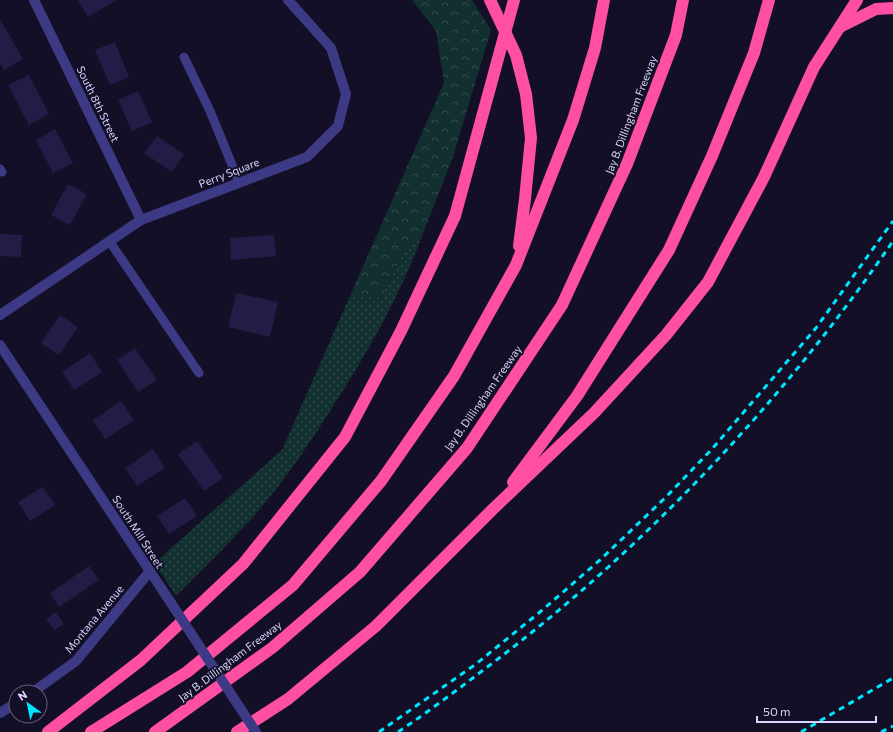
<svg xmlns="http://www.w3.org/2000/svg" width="893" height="732" viewBox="0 0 893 732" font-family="Commissioner,sans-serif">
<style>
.green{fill:url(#green-dots)}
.forest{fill:url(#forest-crowns)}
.building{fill:#241b47}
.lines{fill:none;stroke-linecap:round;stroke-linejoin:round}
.service{stroke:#3d3a85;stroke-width:9}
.minor{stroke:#3d3a85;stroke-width:10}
.motorway{stroke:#ff4fa3;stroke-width:12}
.rail{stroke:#00e5ff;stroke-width:3;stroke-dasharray:6 5;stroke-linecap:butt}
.minor-bridge{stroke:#3d3a85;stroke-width:10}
.motorway-bridge{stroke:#ff4fa3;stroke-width:12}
.labels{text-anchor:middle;stroke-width:3.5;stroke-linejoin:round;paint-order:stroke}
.street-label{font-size:11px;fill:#d9d4ff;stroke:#130f26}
</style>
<defs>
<pattern id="green-dots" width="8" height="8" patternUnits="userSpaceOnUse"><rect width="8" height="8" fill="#12302f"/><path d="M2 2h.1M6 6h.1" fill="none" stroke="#344d4e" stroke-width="1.8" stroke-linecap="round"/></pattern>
<pattern id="forest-crowns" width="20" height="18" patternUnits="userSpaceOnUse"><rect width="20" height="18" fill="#12302f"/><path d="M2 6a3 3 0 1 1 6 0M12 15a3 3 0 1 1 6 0" fill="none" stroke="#344d4e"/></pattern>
</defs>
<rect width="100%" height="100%" fill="#130f26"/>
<path class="green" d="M422,236C397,304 359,367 319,428C299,458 278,489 254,516C229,543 202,570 176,596L154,563L282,450L349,298H381L403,254L413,243Z"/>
<path class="forest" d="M412,0H472L491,30L453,157L422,236L413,243L403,254L381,298H349L444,83L436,31Z"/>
<g class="building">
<path d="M78,0H117L88,17Z"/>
<path d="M0,19L23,59L4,70L0,63Z"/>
<path d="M115,42L129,77L110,85L95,50Z"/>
<path d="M29,75L49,114L29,125L8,85Z"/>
<path d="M138,91L152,122L132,131L118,100Z"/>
<path d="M55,129L73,163L53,173L36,140Z"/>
<path d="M157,136L184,154L172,172L144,153Z"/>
<path d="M68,184L87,194L70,225L51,215Z"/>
<path d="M0,234L22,235L21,257L0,256Z"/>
<path d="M274,235L276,256L231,260L230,238Z"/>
<path d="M236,293L278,302L270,337L228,327Z"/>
<path d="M60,315L78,327L59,355L41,343Z"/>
<path d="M135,348L157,380L138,392L117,360Z"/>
<path d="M90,353L102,372L74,390L62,372Z"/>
<path d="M121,401L134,420L105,439L93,420Z"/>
<path d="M197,441L223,478L204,491L178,454Z"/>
<path d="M153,449L165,468L137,486L125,468Z"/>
<path d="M43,487L55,505L30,521L18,502Z"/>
<path d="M185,498L197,516L169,534L157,516Z"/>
<path d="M89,566L99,580L59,607L50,593Z"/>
<path d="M56,612L64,624L54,630L46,619Z"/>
</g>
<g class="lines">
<g class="service">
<path d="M184,57L210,111L239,182"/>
<path d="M0,169L2,172"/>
<path d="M110,242L199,373"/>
</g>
<g class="minor">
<path d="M34,0L141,220"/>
<path d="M0,315L141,220L307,157L338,126L346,94L331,48L288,0"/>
<path d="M0,345L171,603"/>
<path d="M33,692L76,661L150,571"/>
<path d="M0,713L16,703"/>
</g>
<g class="motorway">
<path d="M490,0L516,55L526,94L531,138L525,199L519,246"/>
<path d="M840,27L876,9L893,8"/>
<path d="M513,482L577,396L669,250L712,156L754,53L769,0"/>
<path d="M48,732L141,660L243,564L345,437L401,331L455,216"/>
<path d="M91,732L187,672L293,585L381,481L454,376L516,265L573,120L595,48L604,0"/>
<path d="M155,732L272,648L360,572L467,448L562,305L627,164L676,35L683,0"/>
<path d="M237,732L288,699L376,626L493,509L594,413L666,335L708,282L764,177L814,67L857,0"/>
</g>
<g class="rail">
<path d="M379,732L476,664L540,612L600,560L666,497L712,449L816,328L893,221"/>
<path d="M398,732C428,712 457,690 486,668C643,550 782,403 893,241"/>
<path d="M801,732L893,678"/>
<path d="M881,732L893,726"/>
</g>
<path class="minor-bridge" d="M171,603L256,732"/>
<path class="motorway-bridge" d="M455,216L514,0"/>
</g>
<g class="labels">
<g class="street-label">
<text transform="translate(98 104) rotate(64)" y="4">South 8th Street</text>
<text transform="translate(631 115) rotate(-69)" y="4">Jay B. Dillingham Freeway</text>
<text transform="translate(229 173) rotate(-21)" y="4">Perry Square</text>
<text transform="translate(483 398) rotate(-55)" y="4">Jay B. Dillingham Freeway</text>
<text transform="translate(138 532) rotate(57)" y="4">South Mill Street</text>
<text transform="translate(94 619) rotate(-50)" y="4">Montana Avenue</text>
<text transform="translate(230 661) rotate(-37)" y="4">Jay B. Dillingham Freeway</text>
</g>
</g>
<g transform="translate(28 704) rotate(327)"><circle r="19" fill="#130f26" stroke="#625e7d"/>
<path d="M0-3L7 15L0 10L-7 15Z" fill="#00e5ff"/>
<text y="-6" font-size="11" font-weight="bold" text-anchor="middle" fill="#d9d4ff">N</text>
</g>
<path d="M757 716v6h119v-6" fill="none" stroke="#d9d4ff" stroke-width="2"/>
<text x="763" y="716" font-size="12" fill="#d9d4ff" stroke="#130f26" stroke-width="3" paint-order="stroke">50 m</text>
</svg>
